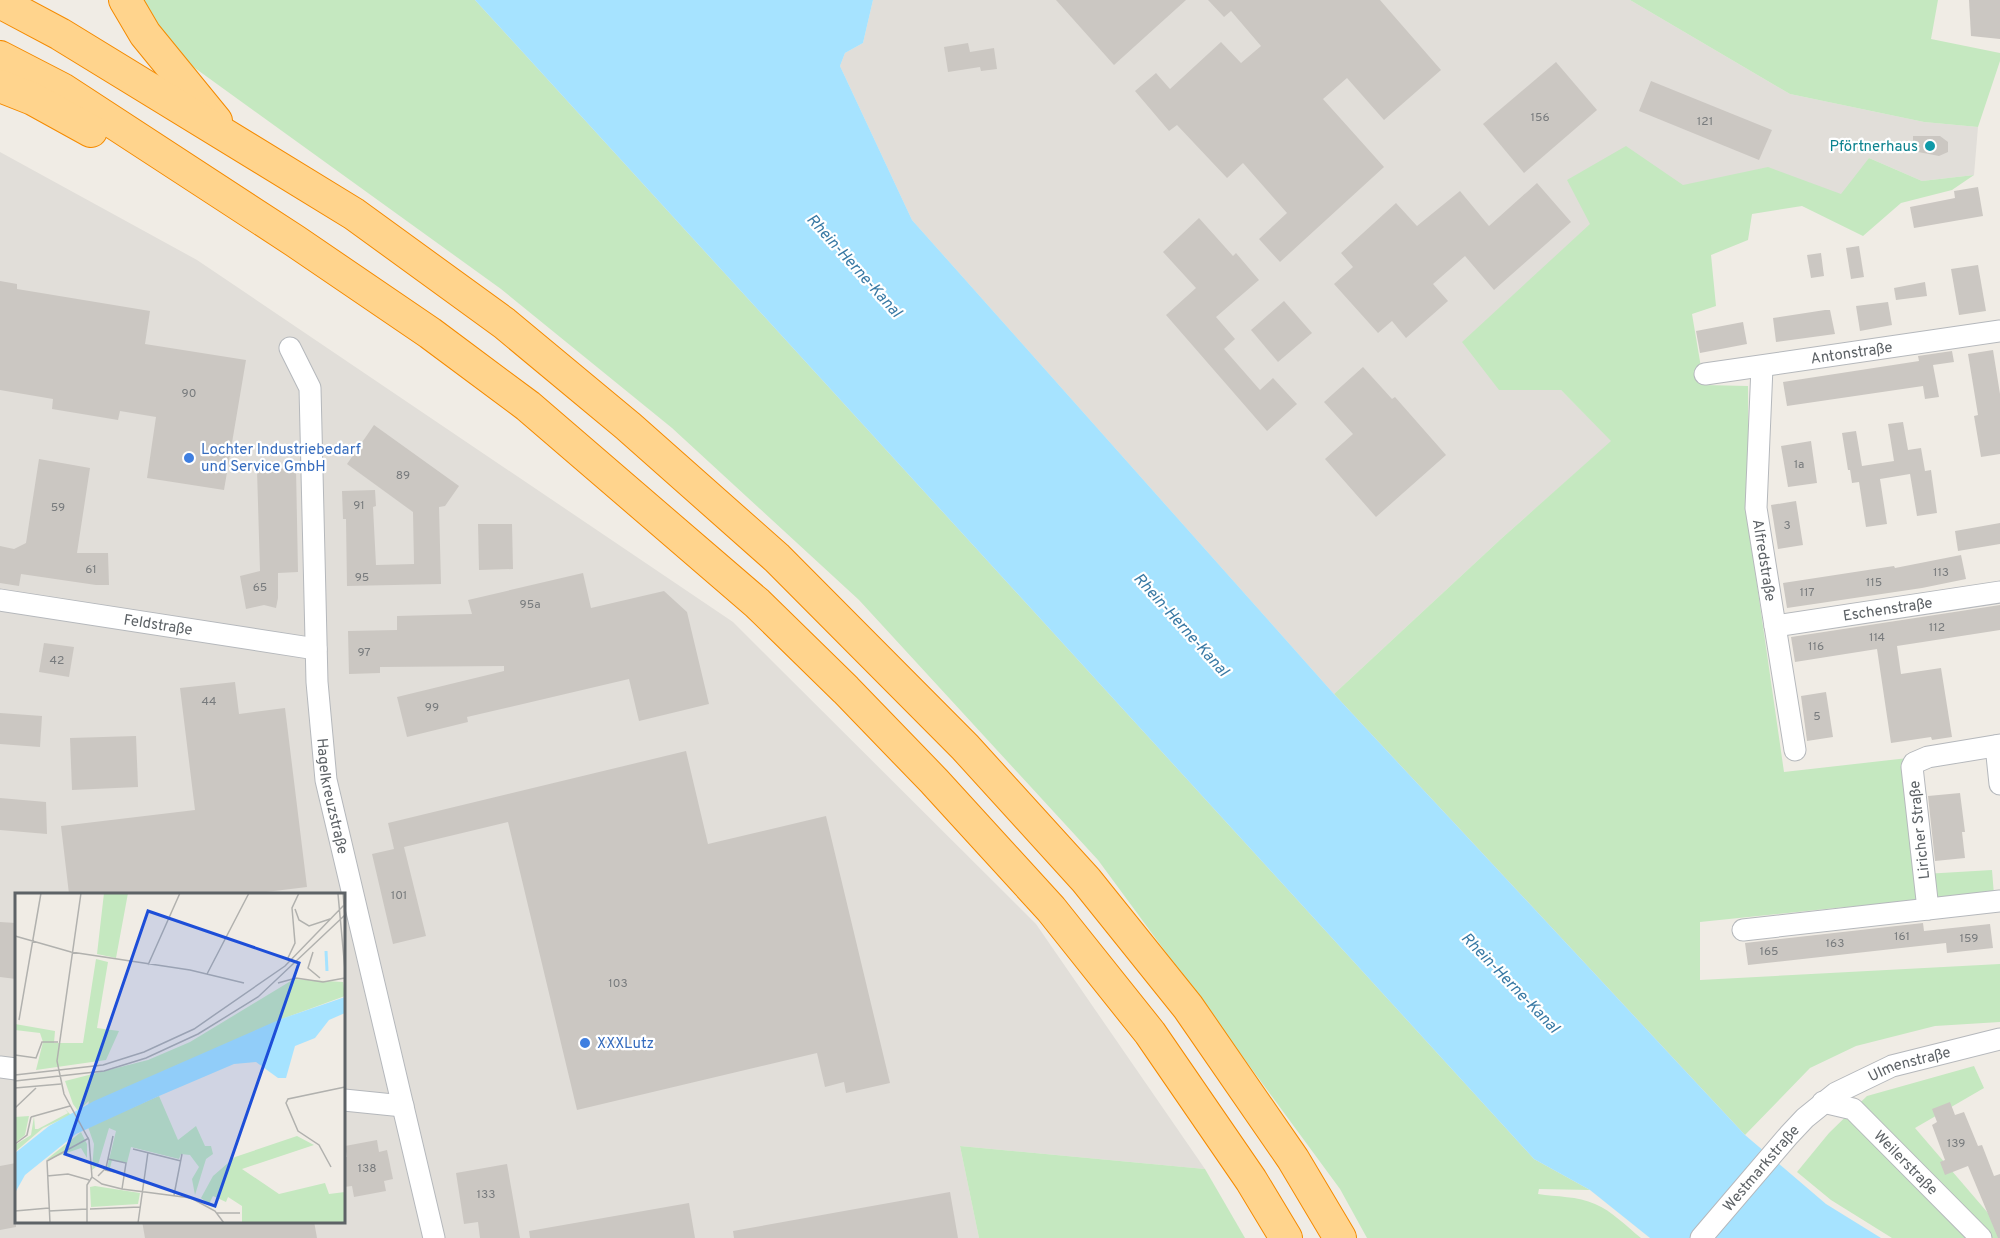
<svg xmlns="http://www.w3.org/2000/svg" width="2000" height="1238" viewBox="0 0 2000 1238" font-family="Overpass,sans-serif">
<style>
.industrial{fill:#e1ded9;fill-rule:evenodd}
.green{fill:#c5e8c0}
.water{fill:#a6e3ff}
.building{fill:#cbc7c2}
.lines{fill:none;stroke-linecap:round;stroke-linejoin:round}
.minor-casing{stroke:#b5b8bc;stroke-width:23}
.highway-casing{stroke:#f58b00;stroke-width:34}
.minor{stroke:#fff;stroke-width:21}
.highway{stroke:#ffd48d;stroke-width:32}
.culture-dot{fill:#0f9aa8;stroke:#fff;stroke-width:2}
.shop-dot{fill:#3f7fe0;stroke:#fff;stroke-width:2}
.labels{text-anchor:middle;stroke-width:4.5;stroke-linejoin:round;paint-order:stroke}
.number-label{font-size:12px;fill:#787b7d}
.culture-label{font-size:15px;fill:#0d838f;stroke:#fff;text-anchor:end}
.street-label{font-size:15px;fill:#5d6266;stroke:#fff}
.shop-label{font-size:15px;fill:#366cbe;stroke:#fff;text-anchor:start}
.water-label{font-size:16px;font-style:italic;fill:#3879a4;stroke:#fff}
.inset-river{fill:none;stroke:#a6e3ff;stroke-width:3}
.inset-road{fill:none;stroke:#b1b1ae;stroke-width:1.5}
.view{fill:#1d4ed8;fill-opacity:0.15;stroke:#1d4ed8;stroke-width:3}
.inset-edge{fill:none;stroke:#5d6266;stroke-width:3}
</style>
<rect width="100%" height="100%" fill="#f0ece5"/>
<g class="industrial">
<path d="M873,0H1630L1790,94L1924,122L1978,127L1974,175L1922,181L1869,158L1843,215L1749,194L1561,390L1612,441L1502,538L1334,694L912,220L840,66L845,53L863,43Z"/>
<path d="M0,152L197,260L733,622L1036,924L1205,1169L960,1146L979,1238H0ZM16,894H344V1222H16Z"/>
</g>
<g class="green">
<path d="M141,0H475L1534,1159L1590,1190L1539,1189L1538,1194C1556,1197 1578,1196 1595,1204C1612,1211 1626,1226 1641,1238H1367L1340,1189L1098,860L859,600L672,428L501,289L181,58Z"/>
<path d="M1630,0H1938L1931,39L2000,53V61L1978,127L1924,122L1790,94Z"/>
<path d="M1626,146L1683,185L1768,167L1841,194L1869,158L1922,181L1974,175L1952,190L1901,203L1863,236L1802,206L1752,214L1748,240L1711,255L1716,306L1692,314L1704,385L1748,386L1749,529L1784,772L1908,758L1924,874L1992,870L1994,895L1835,908L1700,922V980L2000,964V1022L1935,1026L1856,1046L1810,1068L1745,1135L1334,694L1502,538L1611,441L1561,390H1499L1462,342L1590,224L1567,180Z"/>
<path d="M1974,1066L1984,1088L1915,1128L2000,1227V1238H1892L1831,1200L1797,1172L1829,1133L1867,1096Z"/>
<path d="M960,1146L1205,1169L1245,1238H979Z"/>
</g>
<path class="water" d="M475,0H873L863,43L845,53L840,66L912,220L1334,694L1745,1135L1826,1204L1881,1238H1650L1590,1190L1534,1159Z"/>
<g class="building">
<path d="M1056,0H1186L1114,65Z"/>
<path d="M1208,0H1380L1441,70L1384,120L1347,78L1323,99L1384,167L1280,262L1259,239L1287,213L1243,163L1227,178L1177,125L1169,131L1135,91L1156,73L1170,89L1221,42L1241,63L1261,46L1231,11L1224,17Z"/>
<path d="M1969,0H2000V39L1971,36Z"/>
<path d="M968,43L970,52L994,48L997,69L981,71L980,67L948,72L944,47Z"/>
<path d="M1556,62L1597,110L1524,173L1483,124Z"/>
<path d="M1651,81L1772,130L1759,160L1639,111Z"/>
<path d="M1913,136H1940L1948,142V152L1939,156L1913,151Z"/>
<path d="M1537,183L1571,222L1494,290L1465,256L1433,284L1448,301L1406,338L1392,321L1378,333L1334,284L1353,267L1341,253L1396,203L1417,226L1460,191L1489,226Z"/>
<path d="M1978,187L1983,216L1914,228L1910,207L1955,198L1954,191Z"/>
<path d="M1199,218L1233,256L1236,253L1259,280L1216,317L1235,339L1224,349L1260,390L1273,378L1297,404L1267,431L1166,315L1196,288L1163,252Z"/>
<path d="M1859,246L1864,277L1851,279L1846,248Z"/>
<path d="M1821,253L1824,276L1811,278L1807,255Z"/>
<path d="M1978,265L1986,311L1959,315L1951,269Z"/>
<path d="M0,281L17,284V289L150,311L145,344L246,360L224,490L147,478L156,417L120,411L118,420L52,409L53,399L0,390Z"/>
<path d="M1925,282L1927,296L1896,300L1894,288Z"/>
<path d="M1284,301L1312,333L1278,362L1251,330Z"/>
<path d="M1888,302L1892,325L1860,331L1856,306Z"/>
<path d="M1825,310H1830L1835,334L1776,342L1773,318Z"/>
<path d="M1743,322L1747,344L1700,353L1696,331Z"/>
<path d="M1993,350L2000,394V454L1981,457L1974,416L1978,415L1968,354Z"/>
<path d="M1952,351L1954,362L1933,365L1939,397L1925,399L1923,386L1787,406L1783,382L1919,361L1918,356Z"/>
<path d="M1363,367L1392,399L1395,397L1446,455L1376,517L1325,459L1353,434L1324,402Z"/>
<path d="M1903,422L1908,450L1921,448L1925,471L1931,470L1937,513L1917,516L1910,474L1880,479L1887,524L1866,527L1859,482L1852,483L1850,470H1848L1842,433L1856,431L1862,466L1894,461L1888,424Z"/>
<path d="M374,425L459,486L445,506L439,507L441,584L347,586L346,519H343L342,491L375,490L376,506L373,507L376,565L414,564L413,512L347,464Z"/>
<path d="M1811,441L1817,483L1788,487L1781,446Z"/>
<path d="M39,459L90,468L77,553H108L109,585H96L21,574L19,586L0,583V546L14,549L26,543Z"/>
<path d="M296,468L298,572L278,573V598L276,608L264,605L246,609L240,576L260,571L257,470Z"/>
<path d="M1796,501L1803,545L1778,549L1771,505Z"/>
<path d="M2000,523V544L1958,551L1955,531Z"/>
<path d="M478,524H512L513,569L479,570Z"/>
<path d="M1961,555L1966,579L1922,588L1787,608L1783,583L1894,566L1895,568Z"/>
<path d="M583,573L591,608L664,591L687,612L709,704L639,721L629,679L467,717L468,722L407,737L397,697L504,671V666L380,667V673L349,674L348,631L397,630V616L472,614L468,600Z"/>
<path d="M2000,605V630L1897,646L1901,674L1941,668L1952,737L1932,740L1931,737L1891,743L1877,649L1795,662L1791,637Z"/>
<path d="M44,643L74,647L69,677L39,672Z"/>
<path d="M235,682L239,714L285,708L307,887L249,894H69L61,826L195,810L180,688Z"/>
<path d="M1826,692L1833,737L1807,741L1801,696Z"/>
<path d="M0,713L42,716L40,747L0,744Z"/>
<path d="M136,736L138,787L72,790L70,738Z"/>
<path d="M686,751L708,844L826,816L890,1083L846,1093L844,1082L825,1087L817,1053L577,1110L508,822L404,847L426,936L393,944L372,854L394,849L388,823Z"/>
<path d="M1960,793L1965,832H1962L1965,858L1935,861L1928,796Z"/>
<path d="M0,798L46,802L47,834L0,830Z"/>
<path d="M0,922L16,923V979L0,977Z"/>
<path d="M1923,923L1924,931L1990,924L1993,948L1947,953L1946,943L1748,965L1745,943Z"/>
<path d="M1950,1102L1955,1115L1964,1112L1978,1146L1982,1145L1994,1176L2000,1174V1238H1998L1968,1166L1945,1175L1940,1162L1945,1160L1932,1125L1937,1122L1932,1109Z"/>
<path d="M377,1140L379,1152L387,1150L393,1179L384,1181L386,1191L354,1197L352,1186L344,1187V1157H347L345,1146Z"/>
<path d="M16,1163V1227L0,1230V1166Z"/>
<path d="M507,1164L520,1238H480L478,1222L464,1224L456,1173Z"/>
<path d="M950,1192L958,1238H734L733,1231Z"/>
<path d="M689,1203L695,1238H530L529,1231Z"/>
<path d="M142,1221H314L317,1238H145Z"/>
</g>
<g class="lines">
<g class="minor-casing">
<g id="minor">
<path id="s1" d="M290,348L310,388L317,682L326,780L434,1238"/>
<path id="s2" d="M1762,367L1756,508L1795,750"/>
<path id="s3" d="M1705,374L2000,331"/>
<path id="s4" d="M0,600L316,649"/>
<path id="s5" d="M1775,626L2000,592"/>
<path d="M1996,746L2000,784"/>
<path d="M1928,909L1912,767L1914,763L1928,757L2000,745"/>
<path d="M1743,930L2000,901"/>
<path d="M0,1067L16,1069"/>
<path d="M344,1100L403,1106"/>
<path id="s6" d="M1823,1102L1853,1109L1981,1238"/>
<path id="s7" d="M1701,1238L1789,1135L1805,1118L1836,1093L1892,1066L2000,1039"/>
</g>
</g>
<g class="highway-casing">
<g id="highway">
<path d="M125,0L145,34L216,121"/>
<path d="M0,2L60,34L354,214L504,323L628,426L777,558L965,747L1086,880L1188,1007L1293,1159L1340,1238"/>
<path d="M0,57L62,89L295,241L430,333L528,406L757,603L846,690L934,781L1051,909L1150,1033L1251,1180L1286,1238"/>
<path d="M0,86L33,99L91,131"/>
</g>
</g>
<use href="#minor" class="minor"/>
<use href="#highway" class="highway"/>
</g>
<circle class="culture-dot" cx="1930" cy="146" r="6"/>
<g class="shop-dot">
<circle cx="189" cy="458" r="6"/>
<circle cx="585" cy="1043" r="6"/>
</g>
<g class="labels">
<g class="number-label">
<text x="1540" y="121">156</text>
<text x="1705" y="125">121</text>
<text x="189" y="397">90</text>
<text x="1799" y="468">1a</text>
<text x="403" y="479">89</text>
<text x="359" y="509">91</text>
<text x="58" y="511">59</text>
<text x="1787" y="529">3</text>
<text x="91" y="573">61</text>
<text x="1941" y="576">113</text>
<text x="362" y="581">95</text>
<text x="1874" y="586">115</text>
<text x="260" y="591">65</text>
<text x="1807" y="596">117</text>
<text x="530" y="608">95a</text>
<text x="1937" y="631">112</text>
<text x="1877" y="641">114</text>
<text x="1816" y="650">116</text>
<text x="364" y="656">97</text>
<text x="57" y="664">42</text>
<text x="209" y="705">44</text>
<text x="432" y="711">99</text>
<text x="1817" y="720">5</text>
<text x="399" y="899">101</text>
<text x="1902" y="940">161</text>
<text x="1969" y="942">159</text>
<text x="1835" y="947">163</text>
<text x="1769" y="955">165</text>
<text x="618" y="987">103</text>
<text x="1956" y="1147">139</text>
<text x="367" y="1172">138</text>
<text x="486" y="1198">133</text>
</g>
<g class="culture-label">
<text x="1918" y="151">Pförtnerhaus</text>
</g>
<g class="street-label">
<text dy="5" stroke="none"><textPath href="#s3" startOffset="148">Antonstraße</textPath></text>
<text dy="5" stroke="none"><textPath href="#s2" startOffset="194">Alfredstraße</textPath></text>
<text dy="5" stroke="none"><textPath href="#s5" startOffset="114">Eschenstraße</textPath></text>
<text dy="5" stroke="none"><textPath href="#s4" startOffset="160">Feldstraße</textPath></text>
<text dy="5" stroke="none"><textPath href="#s1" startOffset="454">Hagelkreuzstraße</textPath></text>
<text transform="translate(1919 830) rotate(-96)" y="5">Liricher Straße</text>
<text dy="5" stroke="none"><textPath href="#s7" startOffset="278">Ulmenstraße</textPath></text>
<text dy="5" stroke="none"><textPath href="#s6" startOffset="106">Weilerstraße</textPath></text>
<text dy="5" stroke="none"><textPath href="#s7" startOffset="92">Westmarkstraße</textPath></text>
</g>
<g class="shop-label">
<text x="201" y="454">Lochter Industriebedarf<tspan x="201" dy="17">und Service GmbH</tspan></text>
<text x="597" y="1048">XXXLutz</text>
</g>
<g class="water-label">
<text transform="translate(855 265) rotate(48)" y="6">Rhein-Herne-Kanal</text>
<text transform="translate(1182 624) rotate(48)" y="6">Rhein-Herne-Kanal</text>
<text transform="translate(1511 982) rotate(46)" y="6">Rhein-Herne-Kanal</text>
</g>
</g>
<g transform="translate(15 893)">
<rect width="330" height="330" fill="#f0ece5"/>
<path d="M89,0H113L101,65L82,61ZM81,66L93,69L82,135L104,138L91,167L21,177L28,149L25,140L0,137V131L40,138L39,150H68ZM279,86L328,89L330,103L267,126L73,213L74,208L63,218L58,211L50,188L133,167L175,149ZM144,203L163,247L181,233L190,253H196L198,261L191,266L180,302L177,286L184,274L175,262L166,261L164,266L116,254L112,270L97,267L95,275H92L101,238L94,235L83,272L77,277L79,251L73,234ZM50,216L56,222L28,235L0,259V252L16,242L19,223L20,236H23L53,220ZM14,223L10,242L0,250V224ZM66,239L72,251V265L66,255L31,267ZM282,243L299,252L227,276L264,301L310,290L314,301L330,299V330H227V313L213,304L211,309L198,303L194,311L186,305L198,283L220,264ZM80,293L125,300L123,311L76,314L75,294Z" fill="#c5e8c0"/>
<path d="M330,104V120L314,127L300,145L280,153L271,185H263L241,169L219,171L144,203L61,241L10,282L0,300V260L34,233L79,208L266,126Z" fill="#a6e3ff"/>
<path class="inset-river" d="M311,58L312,78"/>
<path class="inset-road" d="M66,0L42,168L49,201L74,247L77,284M328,0L330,24M323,1L330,77M280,16L284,27L294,33L315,26M0,43L56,59L175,77L229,90M298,59L293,75L305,85M272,67L280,50L277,15L284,0M133,72L165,0M192,81L234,0M263,90L281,85L308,89L330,85M4,127L26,0M0,162L21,165L27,149H43M0,182L88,172L129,159L179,136L270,73L330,11M0,188L89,178L131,165L183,141L243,104L330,22M0,195L46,191M0,215L21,195M16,224L55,213M0,251L12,242L16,224M118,256L166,268M93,266L111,270L107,296M316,274L304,252L283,238L271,210L273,206L330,194M90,277L110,281M32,283L53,281L74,287M83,283L91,275L98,243M77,284L87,291L107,296L176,305L200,318L209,330M159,302L167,261M75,316L125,314M0,318L34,315M34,318L72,316M202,320H225M35,330L32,268L74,245M72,330V292L77,284M123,330L133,259"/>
<path class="view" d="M133,18L284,70L200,313L50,261Z"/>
<rect width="330" height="330" class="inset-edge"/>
</g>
</svg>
